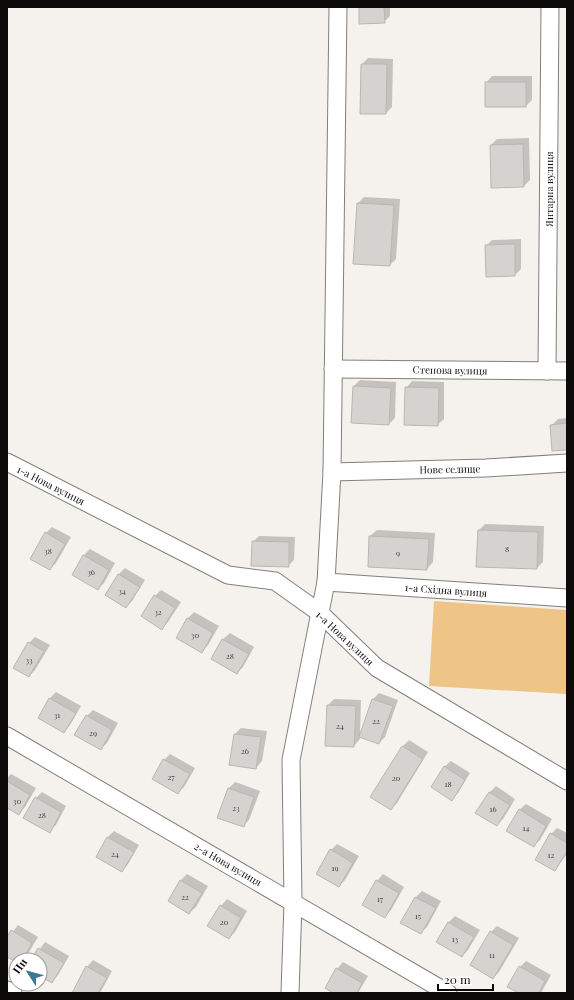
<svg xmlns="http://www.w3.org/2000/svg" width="574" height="1000" viewBox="0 0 574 1000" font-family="'Playfair Display',serif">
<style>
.green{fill:#eec487}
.shadow{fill:#0003}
.building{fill:#d5d3cf;stroke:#bab7b3}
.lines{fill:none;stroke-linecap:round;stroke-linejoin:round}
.street-casing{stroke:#817f7c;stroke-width:19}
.street{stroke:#fff;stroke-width:17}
.labels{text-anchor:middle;stroke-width:4;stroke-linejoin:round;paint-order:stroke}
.number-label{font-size:8px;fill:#3e3d3b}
.street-label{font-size:10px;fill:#0c0b0a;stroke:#fff}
</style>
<rect width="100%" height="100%" fill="#f5f2ee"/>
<path class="green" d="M434,601L567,610V694L429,686Z"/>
<g class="shadow">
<path d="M360,7H390V16L384,22Z"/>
<path d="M368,58L393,59L392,107L386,113L362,64Z"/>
<path d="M492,76H532V100L526,106L486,83Z"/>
<path d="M529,138L530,180L524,186L492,187L491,145L497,139Z"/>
<path d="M364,197L400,199L396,259L390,265L358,203Z"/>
<path d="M521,239V269L515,275L486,246L492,240Z"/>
<path d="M360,380L396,382L395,418L389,424L354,386Z"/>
<path d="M412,381L444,382V419L437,425L406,388Z"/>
<path d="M567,418V449L552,425L558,419Z"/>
<path d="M485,524L544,526L543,562L537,568L479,530Z"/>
<path d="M52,527L71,537L56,563L50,569L46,533Z"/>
<path d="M377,530L435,533L433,562L427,569L370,536Z"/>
<path d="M259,536L295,537L294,560L288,566L253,542Z"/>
<path d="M90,549L115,563L104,583L98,589L73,574L84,555Z"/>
<path d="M125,568L145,580L132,601L126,607L106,595L119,574Z"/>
<path d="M161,590L181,602L168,622L162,628L155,596Z"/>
<path d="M194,612L219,626L208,645L202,651L177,638L188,618Z"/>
<path d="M230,633L254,647L243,667L237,673L212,659L223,639Z"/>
<path d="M35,637L50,645L35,670L29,676V643Z"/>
<path d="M56,692L81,706L70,725L64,732L39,718L50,698Z"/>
<path d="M379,693L398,700L385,737L379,743L360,736V739L354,746L328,705L334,699L361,700L360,735L373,699Z"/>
<path d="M93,710L118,723L107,743L100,749L87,716Z"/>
<path d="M241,728L267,731L262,761L256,768L235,734Z"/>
<path d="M409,740L428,752L397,803L391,809L371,797L403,746Z"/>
<path d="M170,754L195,768L184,787L178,793L164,760Z"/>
<path d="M451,761L470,773L458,793L452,799L444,767Z"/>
<path d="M11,774L36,788L25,807L19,814L7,807V778Z"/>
<path d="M235,782L260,791L249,820L243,826L219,818L229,788Z"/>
<path d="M496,786L515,799L503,819L497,825L489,793Z"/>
<path d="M42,792L66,806L56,825L49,831L36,798Z"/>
<path d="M526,804L552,819L540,840L533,846L519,810Z"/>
<path d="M557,828L567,833V854L555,870L551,834Z"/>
<path d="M114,831L139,845L128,864L122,871L97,857L108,837Z"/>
<path d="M337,844L359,856L345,880L339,886L331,850Z"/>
<path d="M187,874L208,886L196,907L189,913L169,901L181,880Z"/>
<path d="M383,874L404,887L391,910L384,917L377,881Z"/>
<path d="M422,891L441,901L427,927L420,933L402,923L416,897Z"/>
<path d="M227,899L247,911L235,932L229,938L221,906Z"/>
<path d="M455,916L480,930L468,950L462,956L449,922Z"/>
<path d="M18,925L38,937L26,957L23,960L16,961L7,956V939Z"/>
<path d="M497,926L519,938L499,972L493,978L491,932Z"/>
<path d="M45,942L69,956L58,975L52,982L40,975V960H32Z"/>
<path d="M93,960L112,971L100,993H74L87,967Z"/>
<path d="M526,961L551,975L541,993H521L520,967Z"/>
<path d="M343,962L368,976L358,993H335L326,988L337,969Z"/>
</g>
<g class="building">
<path d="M359,7H384L385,23L359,24Z"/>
<path d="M361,64H387L386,114H360Z"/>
<rect x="485" y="82" width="41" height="25"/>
<path d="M523,144L524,187L491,188L490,145Z"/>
<path d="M357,203L394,205L390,266L353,264Z"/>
<path d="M515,244V276L486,277L485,245Z"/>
<path d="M353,386L391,388L389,425L351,423Z"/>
<path d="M405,387L439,388L438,426L404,425Z"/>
<path d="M567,423V450L552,451L550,425Z"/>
<path d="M478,530L538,532L537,569L476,567Z"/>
<path d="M45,532L65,544L50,570L30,559Z"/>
<path d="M369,536L429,539L427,570L368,567Z"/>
<path d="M252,541L289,542V567L251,566Z"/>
<path d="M83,555L109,570L98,590L72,575Z"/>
<path d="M118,574L140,587L126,608L105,595Z"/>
<path d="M154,595L175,608L162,630L141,616Z"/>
<path d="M187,618L213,633L202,653L176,638Z"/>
<path d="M222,639L249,654L237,674L211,659Z"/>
<path d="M28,642L44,651L29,677L13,668Z"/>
<path d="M49,698L76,713L64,733L38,718Z"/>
<path d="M372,699L393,706L379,744L359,737Z"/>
<path d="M327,705L356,706L354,747L325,746Z"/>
<path d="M86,715L112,730L101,750L74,735Z"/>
<path d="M234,734L261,737L256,769L229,765Z"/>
<path d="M402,746L423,759L391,810L370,797Z"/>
<path d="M163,759L190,774L178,794L152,779Z"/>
<path d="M444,766L465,780L452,801L431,787Z"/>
<path d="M7,781L30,795L19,815L7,808Z"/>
<path d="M228,788L254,797L244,827L217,818Z"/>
<path d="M489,792L510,805L497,826L475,813Z"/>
<path d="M35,797L61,812L50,833L23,818Z"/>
<path d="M519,809L546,826L534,847L506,831Z"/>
<path d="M550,833L567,843V851L555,871L535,860Z"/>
<path d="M107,837L134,852L122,872L96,857Z"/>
<path d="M330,849L353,863L339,887L316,874Z"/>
<path d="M180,880L202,893L189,914L168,901Z"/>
<path d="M376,880L399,893L385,918L362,905Z"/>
<path d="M415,897L436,908L421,934L400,923Z"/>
<path d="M220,905L241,918L229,939L207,926Z"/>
<path d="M448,922L474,937L462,957L436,942Z"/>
<path d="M11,930L32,943L23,960H16V962L7,957V937Z"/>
<path d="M490,931L513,945L493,979L470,965Z"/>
<path d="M38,948L64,963L52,983L40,976V960H31Z"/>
<path d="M86,966L107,978L98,993H72Z"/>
<path d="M519,966L545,981L539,993H519L507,987Z"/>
<path d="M336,968L362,983L357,993H333L325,988Z"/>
</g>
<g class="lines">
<g class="street-casing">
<g id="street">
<path d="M333,369L567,371"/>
<path d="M547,371L550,7"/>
<path d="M7,462L228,575L275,581L320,613L377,668L567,781"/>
<path d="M332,472L486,468L567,463"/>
<path d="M326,582L567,598"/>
<path d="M7,736L448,993"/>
<path d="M7,990L13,993"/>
<path d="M290,993L293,903L291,760L326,582L332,472L338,7"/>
</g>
</g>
<use href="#street" class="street"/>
</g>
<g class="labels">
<g class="number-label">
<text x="507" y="552">8</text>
<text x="48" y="554">38</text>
<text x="398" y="556">9</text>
<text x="91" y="575">36</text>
<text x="122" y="594">34</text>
<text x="158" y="615">32</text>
<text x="195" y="638">30</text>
<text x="230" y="659">28</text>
<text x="29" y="663">33</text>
<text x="57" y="718">31</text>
<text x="376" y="724">22</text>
<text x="340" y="729">24</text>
<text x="93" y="736">29</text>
<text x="245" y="754">26</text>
<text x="171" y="780">27</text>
<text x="396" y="781">20</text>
<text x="448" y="787">18</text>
<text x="17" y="804">30</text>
<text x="236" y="811">23</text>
<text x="493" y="812">16</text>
<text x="42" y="818">28</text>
<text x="526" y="831">14</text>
<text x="115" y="857">24</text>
<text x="551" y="858">12</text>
<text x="335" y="871">19</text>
<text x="185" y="900">22</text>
<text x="380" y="902">17</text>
<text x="418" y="919">15</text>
<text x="224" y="925">20</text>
<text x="455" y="942">13</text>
<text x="492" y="958">11</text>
</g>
<g class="street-label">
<text transform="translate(549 189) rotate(-90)" y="4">Янтарна вулиця</text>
<text transform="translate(450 370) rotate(1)" y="4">Степова вулиця</text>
<text transform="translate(450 469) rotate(-1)" y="4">Нове селище</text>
<text transform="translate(51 485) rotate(27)" y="4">1-а Нова вулиця</text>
<text transform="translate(446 590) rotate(4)" y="4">1-а Східна вулиця</text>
<text transform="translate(345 638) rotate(43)" y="4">1-а Нова вулиця</text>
<text transform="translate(228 864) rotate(30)" y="4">2-а Нова вулиця</text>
</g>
</g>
<rect width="574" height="1000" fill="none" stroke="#0c0b0a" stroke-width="16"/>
<g transform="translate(28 972) rotate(306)"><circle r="19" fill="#ffffff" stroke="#9e9d9d"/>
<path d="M0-3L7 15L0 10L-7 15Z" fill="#3e7991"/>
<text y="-6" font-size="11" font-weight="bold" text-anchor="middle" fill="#0c0b0a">Пн</text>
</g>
<path d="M438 984v6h55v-6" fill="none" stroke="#0c0b0a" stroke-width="2"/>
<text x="444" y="984" font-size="12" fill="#0c0b0a" stroke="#ffffff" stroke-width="3" paint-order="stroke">20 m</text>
</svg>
